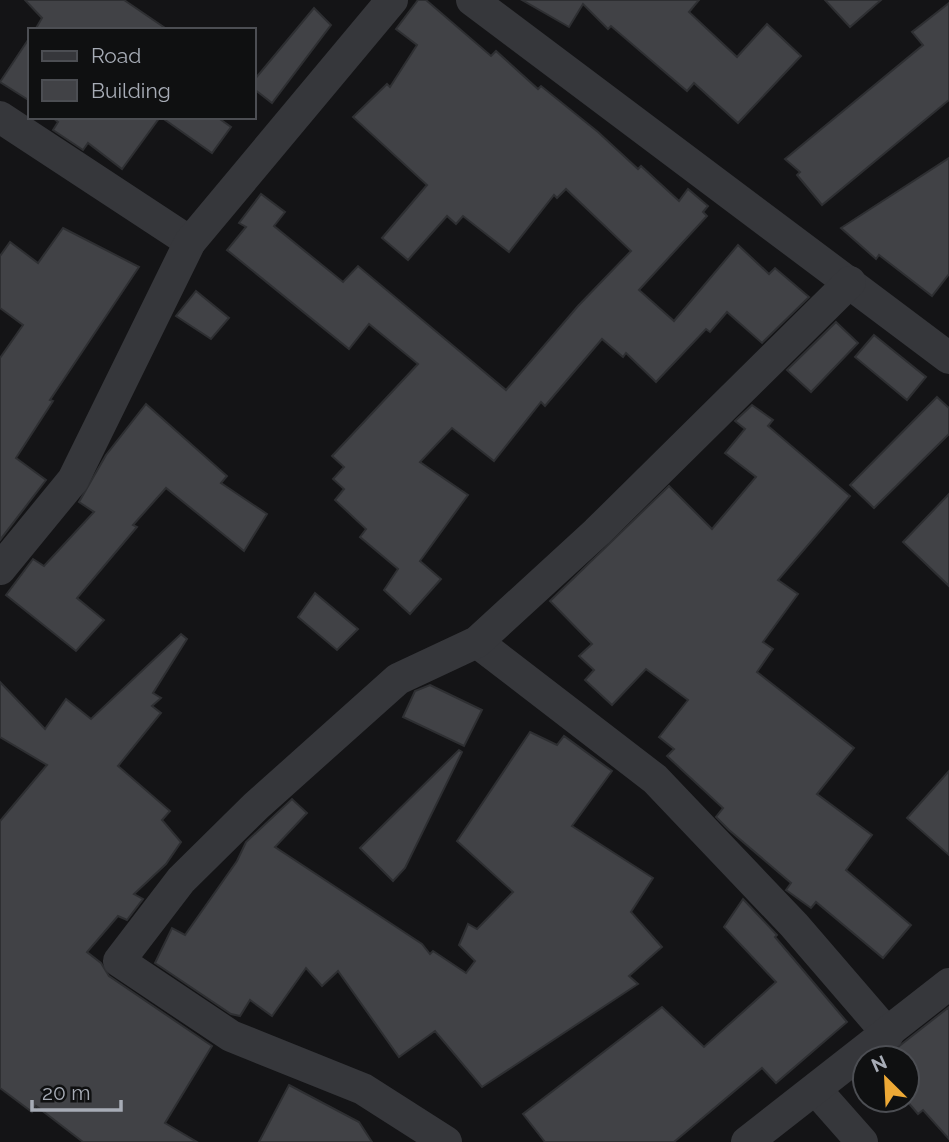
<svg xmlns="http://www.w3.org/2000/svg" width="949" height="1142" viewBox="0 0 949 1142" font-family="Raleway,sans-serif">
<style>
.building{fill:#414246;stroke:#2e2f32;stroke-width:2}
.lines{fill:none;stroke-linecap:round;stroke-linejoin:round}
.minor{stroke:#36373b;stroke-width:32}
</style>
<rect width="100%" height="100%" fill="#141416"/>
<g class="building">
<path d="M25,0H124L168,30H35L42,18Z"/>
<path d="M418,0H426L491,56L496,51L538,89L541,86L598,132L638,169L641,166L679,201L688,189L708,206L703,212L707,216L639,290L674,321L738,245L769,274L775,268L809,297L762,343L727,312L710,332L706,329L656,382L626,353L623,357L602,339L545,406L541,402L494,461L452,428L420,462L468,495L420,561L441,579L410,614L384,590L398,569L360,537L366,529L335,500L344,489L333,479L344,467L332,456L418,364L369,324L349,349L227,250L246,227L239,223L261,194L285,212L274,226L343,282L358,266L506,390L578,306L631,251L566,189L557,198L554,195L509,252L463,216L456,224L447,216L408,260L382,238L427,185L353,117L387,84L390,87L417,45L396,29Z"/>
<path d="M522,0H699L689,12L737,57L767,24L801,56L738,123L694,83L687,91L611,26L608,29L583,4L569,27Z"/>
<path d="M825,0H881L850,27Z"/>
<path d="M949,3V100L822,205L797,175L800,172L785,159L923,45L912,32Z"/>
<path d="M314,8L331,25L272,103L254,89V80Z"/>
<path d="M30,37V101L0,82Z"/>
<path d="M52,117H160L122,169L88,143L83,150L53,130L58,122Z"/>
<path d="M161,117H217L231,127L212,153Z"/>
<path d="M949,158V274L932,296L879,255L876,259L841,228Z"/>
<path d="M63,228L139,267L50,400L53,401L16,458L46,480L0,540V358L23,325L0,308V256L10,242L38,263Z"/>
<path d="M196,291L229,318L211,339L176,316Z"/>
<path d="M836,322L858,343L811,392L787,370Z"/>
<path d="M874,335L926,377L907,400L855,357Z"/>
<path d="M937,397L949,408V434L874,508L850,485Z"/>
<path d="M146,404L227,476L221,483L267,514L244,551L166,488L133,525L137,527L77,598L104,620L76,651L6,595L33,559L44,566L94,512L79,502L106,455Z"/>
<path d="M752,405L773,420L768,426L850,496L778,580L798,594L763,642L773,649L757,672L854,748L817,794L872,835L846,870L911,925L883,958L816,902L811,908L786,890L791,883L729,830L716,817L723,808L667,756L674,749L659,737L688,700L646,669L612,705L585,680L594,670L579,656L592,644L550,601L669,486L712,529L756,477L725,453L745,429L735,421Z"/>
<path d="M949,494V586L903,542Z"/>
<path d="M315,593L358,629L337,650L298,617Z"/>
<path d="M181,634L187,639L153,693L161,698L152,706L161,713L118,766L170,811L162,820L181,842L166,864L134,894L143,899L127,920L118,916L87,952L101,963L109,976L212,1046L165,1123L197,1142H83L36,1106L32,1112L0,1088V821L47,765L0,737V682L45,729L66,699L91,719Z"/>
<path d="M430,685L482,710L464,746L403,717L415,691Z"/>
<path d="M530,732L557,745L564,736L612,771L572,826L653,878L631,912L662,947L629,976L638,984L482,1087L435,1031L399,1057L338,971L322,986L306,968L272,1016L250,1000L240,1016L231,1014L155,963L172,928L185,935L237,861L246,842L292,799L307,813L275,847L422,944L430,954L433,951L466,973L475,961L459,945L468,924L477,929L513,892L457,841Z"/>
<path d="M459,750L462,752L405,868L393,881L360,848Z"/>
<path d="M949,771V855L907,818Z"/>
<path d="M743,899L777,935L775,937L847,1022L776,1083L762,1068L674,1142H545L523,1114L662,1007L704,1047L776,982L724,927Z"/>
<path d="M949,1007V1139L923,1110L918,1114L906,1100L907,1058H884Z"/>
<path d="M289,1085L359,1122L372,1142H259Z"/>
</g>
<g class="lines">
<g class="minor">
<path d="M472,0L949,358"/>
<path d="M0,117L190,242"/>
<path d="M0,569L73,480L190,242L392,0"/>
<path d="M477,642L655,779L794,925L888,1034"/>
<path d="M816,1090L862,1142"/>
<path d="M446,1142L363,1089L231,1036L119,961L181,880L256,806L398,679L477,642L597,532L850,282"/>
<path d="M747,1142L949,984"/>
</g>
</g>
<rect x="28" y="28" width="228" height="91" fill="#0f1011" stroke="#4c4e53" stroke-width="2"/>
<rect x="42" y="51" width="35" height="10" fill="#36373b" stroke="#4c4e53" stroke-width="2"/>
<text x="91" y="63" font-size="21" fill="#a7acb6">Road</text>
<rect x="42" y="80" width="35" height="21" fill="#414246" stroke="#4c4e53" stroke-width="2"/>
<text x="91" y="98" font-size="21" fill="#a7acb6">Building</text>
<g transform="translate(886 1079) rotate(336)"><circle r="33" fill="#0f1011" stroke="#4c4e53" stroke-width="2"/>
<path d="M0-5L12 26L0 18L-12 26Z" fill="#eda936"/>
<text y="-10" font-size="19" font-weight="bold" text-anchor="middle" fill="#a7acb6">N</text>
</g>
<path d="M32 1100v10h89v-10" fill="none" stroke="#a7acb6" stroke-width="3.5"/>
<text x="42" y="1100" font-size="21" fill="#a7acb6" stroke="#0f1011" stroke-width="5" paint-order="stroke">20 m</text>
</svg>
